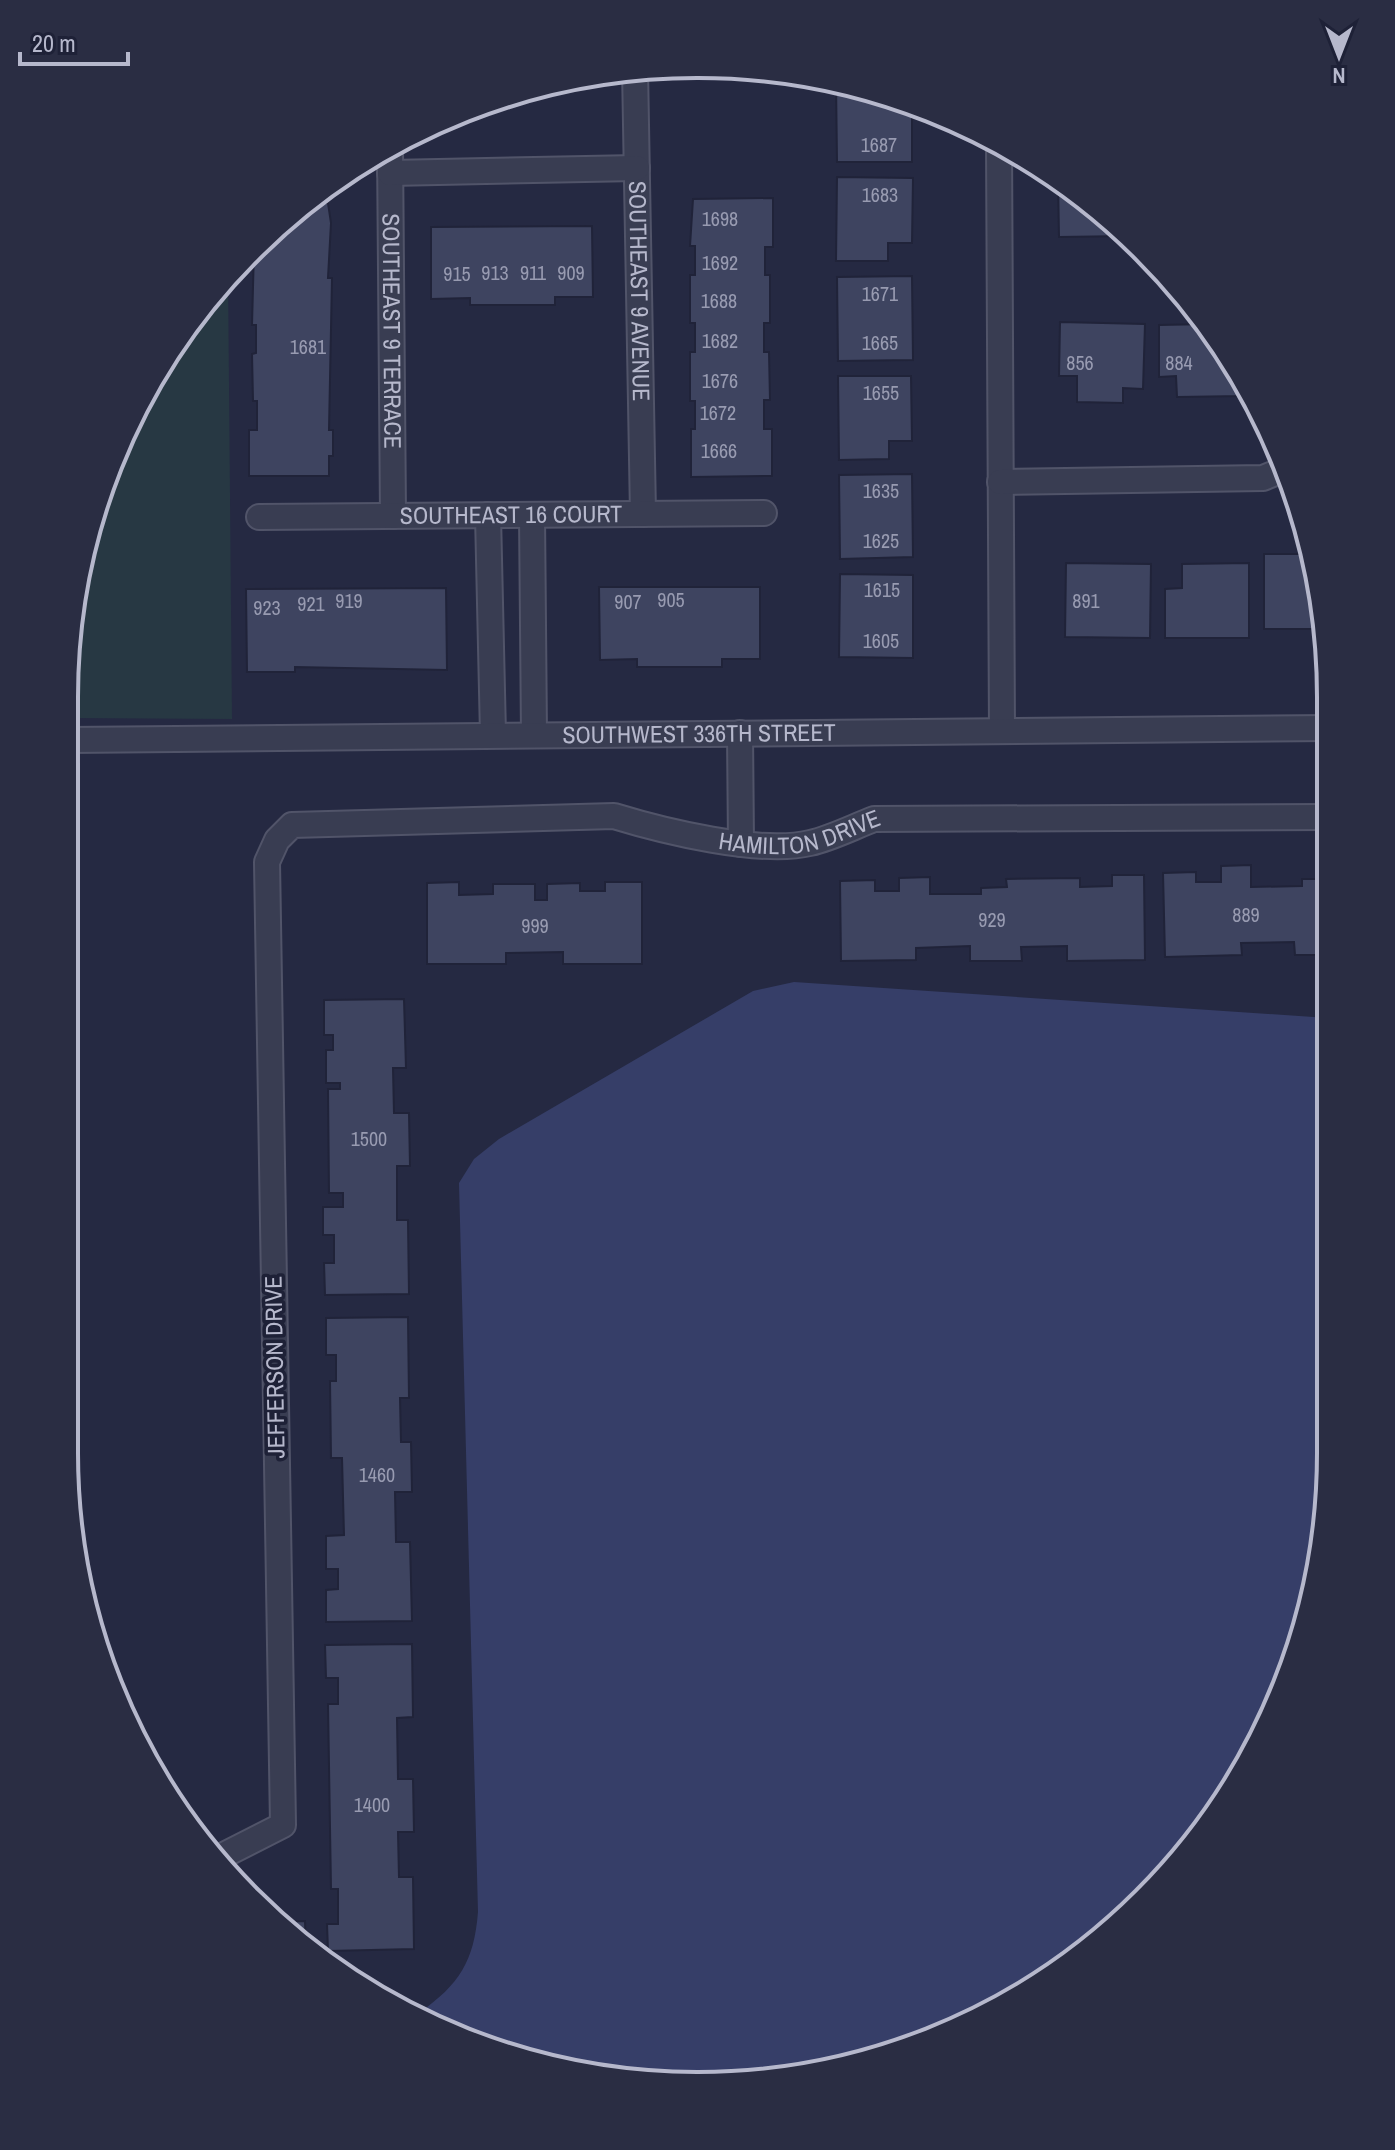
<svg xmlns="http://www.w3.org/2000/svg" width="1395" height="2150" viewBox="0 0 1395 2150" font-family="'Archivo Narrow',sans-serif">
<style>
.green{fill:#273843}
.water{fill:#363e68}
.building{fill:#3e4460;stroke:#202339;stroke-width:2}
.lines{fill:none;stroke-linecap:round;stroke-linejoin:round}
.street-casing{stroke:#515469;stroke-width:28}
.street{stroke:#393d52;stroke-width:24}
.labels{text-anchor:middle;stroke-width:7;stroke-linejoin:round;paint-order:stroke}
.number-label{font-size:20px;fill:#989bb1}
.street-label{font-size:24px;fill:#b6b8cc;stroke:#1e2137}
.rim{fill:none;stroke:#b6b8cc;stroke-width:4}
</style>
<rect width="100%" height="100%" fill="#252942"/>
<path class="green" d="M228,273L232,719L69,718V614L112,455Z"/>
<path class="water" d="M794,982L1328,1018L1326,1535L1283,1695L1174,1870L1049,1979L862,2064L657,2085L493,2052L419,2013C460,1984 474,1961 478,1912L459,1183L474,1159L499,1139L753,991Z"/>
<g class="building">
<path d="M836,82L912,103V162H837Z"/>
<path d="M837,177L913,178L912,243H888V261H836Z"/>
<path d="M1058,181L1115,221L1129,236L1059,237Z"/>
<path d="M773,198V247H765V275H770V323H764V352H769L770,400H764V429H772V476L691,477V429H695V401H690V352H695V323H690V275H695V246H690L693,199Z"/>
<path d="M304,203H328L331,223L328,278H332L329,430H333V456H329V476H249V430H257V401H253L252,354L256,353V325H252L254,249Z"/>
<path d="M592,226L593,297H555V305H470V298L431,299V227Z"/>
<path d="M912,276L913,360L838,361L837,277Z"/>
<path d="M1060,322L1145,324L1143,389L1123,388V403L1077,402V376H1059Z"/>
<path d="M1208,324L1243,381V396L1177,397L1176,376L1159,377V325Z"/>
<path d="M838,376H911L912,441H889V459L839,460Z"/>
<path d="M912,474L913,557L840,559L839,475Z"/>
<path d="M1264,554H1313L1325,629H1264Z"/>
<path d="M1066,563L1151,564L1150,638L1065,637Z"/>
<path d="M1249,563V638H1165V589L1182,588V564Z"/>
<path d="M840,574L913,575V658L839,657Z"/>
<path d="M599,587H760V659H722V667H637V659L600,660Z"/>
<path d="M446,588L447,670L295,667V672H247L246,589Z"/>
<path d="M1251,865V887L1302,886V879H1329L1328,955H1295L1294,942L1241,943L1242,955L1165,957L1163,873L1196,872V882H1221V866Z"/>
<path d="M1112,875H1144L1145,960L1067,961V946L1021,947L1022,961H970V946L916,948V960L841,961L840,881L875,880V891H899V878L930,877V894H981V888L1007,887L1006,879L1080,878V887L1112,886Z"/>
<path d="M459,882V895L493,894V884H535V900H547V884L580,883V891H605V882H642V964H563V952L506,953V964H427V883Z"/>
<path d="M404,999L406,1068H393L394,1113H409L410,1166H397V1220H408L409,1294L325,1295L324,1263H334V1235H323V1207H343V1193H329L328,1089H340V1083H326V1050H333V1035H324V1000Z"/>
<path d="M408,1317L409,1398H400L401,1442H411L412,1492H395L396,1542H410L412,1621L326,1622V1590L338,1589V1569H326V1536L344,1535L342,1458H331L330,1381H336V1355H326V1318Z"/>
<path d="M412,1644L413,1717L397,1718L398,1779H413L414,1832H398L399,1877H413L414,1949L328,1951L327,1924H338V1889H331L328,1704H338V1678H326L325,1645Z"/>
<path d="M305,1921L306,1949L280,1922Z"/>
</g>
<g class="lines">
<g class="street-casing">
<g id="street">
<path id="s1" d="M635,69L643,514"/>
<path d="M999,142L1002,731"/>
<path id="s2" d="M390,147L393,516"/>
<path d="M390,173L637,168"/>
<path d="M1000,482L1263,478L1285,469"/>
<path d="M488,515L493,735"/>
<path d="M532,515L534,735"/>
<path id="s3" d="M259,517L764,513"/>
<path d="M740,733L741,844"/>
<path id="s4" d="M69,740L1329,728"/>
<path id="s5" d="M220,1857L283,1825L267,862L277,840L292,825L614,816C663,831 760,855 810,843C832,838 853,827 874,819L1329,817"/>
</g>
</g>
<use href="#street" class="street"/>
</g>
<g class="labels">
<g class="number-label">
<text x="879" y="152">1687</text>
<text x="880" y="202">1683</text>
<text x="720" y="226">1698</text>
<text x="720" y="270">1692</text>
<text x="495" y="280">913</text>
<text x="533" y="280">911</text>
<text x="571" y="280">909</text>
<text x="457" y="281">915</text>
<text x="880" y="301">1671</text>
<text x="719" y="308">1688</text>
<text x="720" y="348">1682</text>
<text x="880" y="350">1665</text>
<text x="308" y="354">1681</text>
<text x="1080" y="370">856</text>
<text x="1179" y="370">884</text>
<text x="720" y="388">1676</text>
<text x="881" y="400">1655</text>
<text x="718" y="420">1672</text>
<text x="719" y="458">1666</text>
<text x="881" y="498">1635</text>
<text x="881" y="548">1625</text>
<text x="882" y="597">1615</text>
<text x="671" y="607">905</text>
<text x="349" y="608">919</text>
<text x="1086" y="608">891</text>
<text x="628" y="609">907</text>
<text x="311" y="611">921</text>
<text x="267" y="615">923</text>
<text x="881" y="648">1605</text>
<text x="1246" y="922">889</text>
<text x="992" y="927">929</text>
<text x="535" y="933">999</text>
<text x="369" y="1146">1500</text>
<text x="377" y="1482">1460</text>
<text x="372" y="1812">1400</text>
</g>
<g class="street-label">
<text dy="8" stroke="none"><textPath href="#s1" startOffset="222">SOUTHEAST 9 AVENUE</textPath></text>
<text dy="8" stroke="none"><textPath href="#s2" startOffset="184">SOUTHEAST 9 TERRACE</textPath></text>
<text dy="8" stroke="none"><textPath href="#s3" startOffset="252">SOUTHEAST 16 COURT</textPath></text>
<text dy="8" stroke="none"><textPath href="#s4" startOffset="630">SOUTHWEST 336TH STREET</textPath></text>
<text dy="8" stroke="none"><textPath href="#s5" startOffset="1592">HAMILTON DRIVE</textPath></text>
<text transform="translate(275 1367) rotate(-91)" y="8">JEFFERSON DRIVE</text>
</g>
</g>
<path d="M0 0H1395V2150H0ZM697 78H698A619 619 0 0 1 1317 697V1453A619 619 0 0 1 698 2072H697A619 619 0 0 1 78 1453V697A619 619 0 0 1 697 78Z" fill="#2a2d43" fill-rule="evenodd"/>
<path class="rim" d="M697 78H698A619 619 0 0 1 1317 697V1453A619 619 0 0 1 698 2072H697A619 619 0 0 1 78 1453V697A619 619 0 0 1 697 78Z"/>
<g transform="translate(1339 56) rotate(180)" stroke="#1e2137" stroke-width="6" paint-order="stroke">
<path d="M0-6L14 30L0 20L-14 30Z" fill="#b6b8cc"/>
<text y="-12" font-size="22" font-weight="bold" text-anchor="middle" fill="#b6b8cc">N</text>
</g>
<path d="M20 52v12h108v-12" fill="none" stroke="#b6b8cc" stroke-width="4"/>
<text x="32" y="52" font-size="24" fill="#b6b8cc" stroke="#1e2137" stroke-width="6" paint-order="stroke">20 m</text>
</svg>
